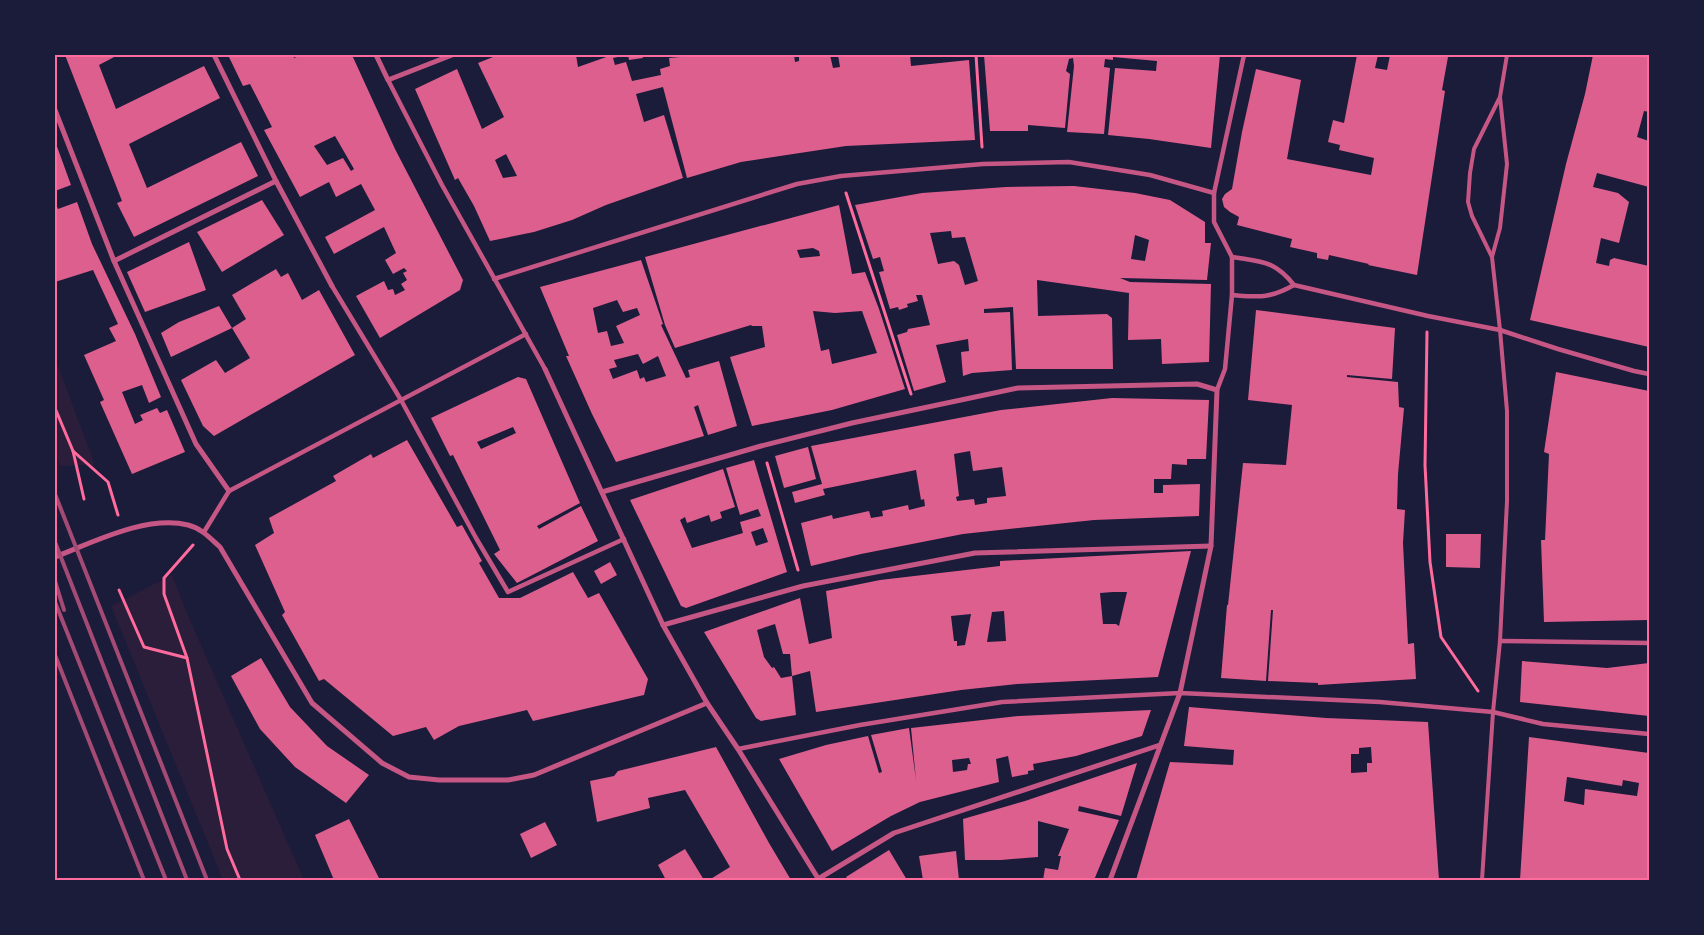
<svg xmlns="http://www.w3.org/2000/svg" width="1704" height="935" viewBox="0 0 1704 935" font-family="'Sofia Sans Condensed',sans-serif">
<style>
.green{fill:#2a1e3b}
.building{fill:#dd5f8e;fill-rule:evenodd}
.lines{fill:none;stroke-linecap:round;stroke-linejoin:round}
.path{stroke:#ff6b9d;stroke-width:3}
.service{stroke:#c65784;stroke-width:4}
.pedestrian{stroke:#c65784;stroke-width:4.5}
.minor{stroke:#c65784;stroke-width:5}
.rail{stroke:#a44b75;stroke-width:4}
.neatline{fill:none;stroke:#ff6b9d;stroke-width:2}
</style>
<rect width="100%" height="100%" fill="#1b1b3a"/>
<g class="green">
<path d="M55,358L95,465L60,466L55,453Z"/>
<path d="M172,575L187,613L304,880H223L111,606Z"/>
</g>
<g class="building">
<path d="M65,55H118L99,65L116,109L204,66L220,98L129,144L147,188L241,142L258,176L134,237L117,203L122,201Z"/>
<path d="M228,55H293L294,58L301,55H352L395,149L463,280L460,290L380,338L356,296L384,281L388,290L393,289L395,295L405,290L401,284L407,280L403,273L407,271L404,268L393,274L385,260L396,253L384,227L334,254L325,237L375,210L361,184L336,197L329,182L300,197L264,130L272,127L250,84L243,86ZM335,136L354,169L351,171L343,158L327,165L314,146Z"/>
<path d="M498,55H576L578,67L612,55H627L613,58L615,65L626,62L632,81L661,75L660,69L670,66L669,58L680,57L679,55H794L795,62L799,61V55H830L833,68L840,67L838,55H910L911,66L969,60L975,140L846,146L813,151L741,162L687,178L663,87L636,94L644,122L664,115L683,178L606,205L572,220L534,232L490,241L474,206L458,178L455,180L415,89L457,69L482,129L504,117L478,63ZM506,154L517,176L503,178L495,160Z"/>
<path d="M628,55H642L643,58L629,60Z"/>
<path d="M984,55H1220L1211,148L1149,139L1108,135L1115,68L1156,71L1157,61L1113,57V60L1105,59L1104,67L1110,68L1104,134L1067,132L1074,66L1073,58L1069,59L1066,71L1070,74L1065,128L1028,125V131H990Z"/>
<path d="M1357,55H1378L1375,68L1387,70L1390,55H1437L1448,57L1442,90L1445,91L1417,275L1368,265L1369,264L1329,255L1328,260L1317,258V253L1290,247L1292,239L1237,225L1239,217L1230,212L1224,207L1222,199L1225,194L1232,189L1242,132L1256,69L1301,80L1287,159L1371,175L1374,158L1339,150L1340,145L1328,142L1333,120L1344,123Z"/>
<path d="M1593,55H1649V112L1644,111L1637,137L1649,141V187L1597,173L1593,187L1618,193L1629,202L1619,243L1601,238L1596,263L1609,266L1610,260L1614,258L1649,266V347L1530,320L1566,164L1585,94Z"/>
<path d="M55,141L71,185L55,191Z"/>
<path d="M1074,186L1135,193L1170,200L1205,222V243H1211L1207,280L1120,278L1130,282L1211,284L1209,362L1162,364L1161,339L1128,340L1129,293L1037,280L1038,316L1107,314L1112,318L1113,369H1016L1013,307L984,309V313L1010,312L1012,370L972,373L963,376L961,352L969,351L968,339L936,345L946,382L914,391L897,335L907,332L908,329L930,325L922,295H916L918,301L907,304L908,307L899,310L898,307L890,309L879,272L884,271L880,257L873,259L855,205L922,193L1006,187ZM951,231L952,238L965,237L978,281L965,285L959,265L954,261L938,264L930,233ZM1135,235L1149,240L1145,261L1131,259Z"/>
<path d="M262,200L284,235L222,272L197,232Z"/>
<path d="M55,202L58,209L77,202L92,244L135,334L161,397L149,403L142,385L122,392L135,424L143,420L140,415L157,408L160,413L167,410L185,452L132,474L100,402L104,400L84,355L116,341L109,328L118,324L93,270L55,282Z"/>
<path d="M839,205L852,274L865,272L879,309L905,389L832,410L752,426L730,357L765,347L762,326H752L751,325L675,348L665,325L645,257ZM813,248L819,251L820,256L800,258L797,250ZM813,311L835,313L862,311L877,353L832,364L829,349L821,351Z"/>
<path d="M189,242L206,290L145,312L127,272Z"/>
<path d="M641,260L663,324L661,325L686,378L690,377L688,370L719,361L737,426L708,435L698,405L694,407L704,436L616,462L592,414L566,356H569L540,287ZM617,300L623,312L637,308L640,315L616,326L624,343L611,346L607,331L598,333L593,308ZM638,354L643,364L658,356L666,376L646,382L644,377L640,379L637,370L613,379L609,369L617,367L614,360Z"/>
<path d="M276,269L281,277L288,273L302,300L319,290L355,355L214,436L203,426L181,380L216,360L225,373L250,358L232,328L171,357L161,333L179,322L219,306L232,328L246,319L232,295Z"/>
<path d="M1256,310L1395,328L1392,379L1347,375V377L1398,382L1399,407L1404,408L1398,474L1397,509L1405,510L1403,543L1408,644L1414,643L1416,679L1318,685V683L1268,681L1273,610H1271L1266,681L1221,678L1227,605H1228L1243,463L1286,465L1292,405L1248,400Z"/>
<path d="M1556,372L1649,391V620L1544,622L1541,540H1545L1549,454L1544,452Z"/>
<path d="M518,377L526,379L580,503L537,526L539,529L581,506L598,541L517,583L494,554L500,550L453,455L450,456L431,418ZM513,427L516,433L481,449L477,442Z"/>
<path d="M1112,398L1209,400L1206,459H1187V465L1172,464L1171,479H1154V493H1163V485L1200,484L1199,516L1094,520L963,534L861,554L811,566L801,523L832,515L833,519L869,511L871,518L883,516L882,511L908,505L909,510L925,506L924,499L921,500L916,470L823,489L825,495L795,503L792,492L822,484L811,446L1001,410ZM970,451L973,471L1002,467L1006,496L987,498V503L975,505L974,499L957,501L956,497L959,496L954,454Z"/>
<path d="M407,440L457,527L462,525L482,561L479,563L499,598H520L573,572L588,598L599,593L648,679L644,695L533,721L527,710L459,726L434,740L426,727L393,736L324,679L319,681L282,615L285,612L255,545L274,533L269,518L336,481L333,476L371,454L373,458Z"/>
<path d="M808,447L816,479L784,488L775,456Z"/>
<path d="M754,460L787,572L686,608L681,606L630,500L723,469L735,507L720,512L722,518L711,522L709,515L687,523L685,517L680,520L692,548L743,533L740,522L761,516L758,509L740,515L726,468ZM763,528L768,542L756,546L751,532Z"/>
<path d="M1446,534H1481L1480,568L1446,567Z"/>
<path d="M1191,551L1158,677L1017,684L961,690L816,712L810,671L792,676L796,715L761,721L756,718L704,632L800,598L809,644L832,638L826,591L880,580L1000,566V561ZM1113,592H1127L1119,626L1116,624H1103L1100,593ZM1004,611L1006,641L987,642L992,612ZM971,614L965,645L957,646V641H954L951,616ZM775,624L783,654H790L792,676L781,678L774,667L772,668L764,657L757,630Z"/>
<path d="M610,562L617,575L601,584L594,571Z"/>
<path d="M261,658L290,707L327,746L369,775L346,803L295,767L260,729L231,676Z"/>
<path d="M1522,661L1607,668L1649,663V716L1520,702Z"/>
<path d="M1189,707L1326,718L1428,722L1439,880H1136L1170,762L1233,765L1234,750L1184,746ZM1371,747L1372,763H1367V772L1351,773V754H1359V748Z"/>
<path d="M1151,710L1142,736L1076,756L1033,764L1034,770L1028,771V774L1012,777L1008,756L996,759L999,782L920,802L891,816L832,851L779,759L826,745L868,736L879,773L882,772L871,735L909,728L916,780L911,728L1019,716ZM969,758L971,764H968L967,770L953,772L952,760Z"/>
<path d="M1529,737L1649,753V880H1520ZM1567,777L1622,786L1623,780L1639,783L1637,796L1585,789L1584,805L1564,801Z"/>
<path d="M716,747L769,843L791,880H709L730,867L685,790L648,798L650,808L597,822L590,781L614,776L618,771Z"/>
<path d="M1137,763L1121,816L1079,806L1078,811L1119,820L1094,880H1043L1045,868L1058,870L1061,856H1058L1069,829L1038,821V857L1001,860H965L963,819L1025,801Z"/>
<path d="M349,819L380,880H334L315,835Z"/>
<path d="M545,822L557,845L531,858L520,834Z"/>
<path d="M685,849L704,880H666L658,865Z"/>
<path d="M889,850L907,880H848L846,877Z"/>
<path d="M956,851L959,880H923L919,856Z"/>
</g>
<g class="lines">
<g class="path">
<path d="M976,55L982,147"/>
<path d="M846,193L911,394"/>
<path d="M1427,332L1425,465L1430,562L1441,637L1478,691"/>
<path d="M55,408L73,451L84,499"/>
<path d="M73,451L108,482L118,515"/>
<path d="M767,463L798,570"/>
<path d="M193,545L164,578V594L187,658L227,849L240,880"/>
<path d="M119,590L144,647L187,658"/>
</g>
<g class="service">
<path d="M1492,257L1500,228L1507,164L1500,97L1507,55"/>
<path d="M1482,880L1493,712L1500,641L1507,501V411L1500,330L1492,257L1472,216L1468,202L1470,173L1474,149L1500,97"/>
</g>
<g class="pedestrian">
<path d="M1244,55L1214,193V222L1232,257C1262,262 1274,260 1294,285L1428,316L1500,330L1558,349L1634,371L1649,374"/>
<path d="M388,80L442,185L545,369"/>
<path d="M494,279L797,184L841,176L983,164L1069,162L1150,175L1214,193"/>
<path d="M332,286L401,400L476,538L508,592L624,539"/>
<path d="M1232,295C1259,297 1269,299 1294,285"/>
<path d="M1217,390L1225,369L1232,295V257"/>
<path d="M204,532L229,491L526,334"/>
<path d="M1500,641L1649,643"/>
<path d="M738,749L860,725L1002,702L1180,693L1380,702L1493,712L1543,724L1649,734"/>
</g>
<g class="minor">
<path d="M214,55L276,181L332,286"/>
<path d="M376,55L388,80L452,55"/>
<path d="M55,110L114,261L196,444L229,491"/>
<path d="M114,261L276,181"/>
<path d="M545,369L663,625L707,703L738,749L819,880"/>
<path d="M602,492L761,446L852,423L1018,388L1197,384L1217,390L1211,546L1180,693L1110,880"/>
<path d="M55,557C94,542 146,515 188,525C201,528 210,538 220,547L312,703L382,763L409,777L439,780H508L534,775L707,703"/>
<path d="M663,625L803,586L975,553L1211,546"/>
<path d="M818,879L894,833L1160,745"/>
</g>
<g class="rail">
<path d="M55,494L207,880"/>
<path d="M55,542L187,880"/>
<path d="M55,581L64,610"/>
<path d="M55,602L166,880"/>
<path d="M55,655L144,880"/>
</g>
</g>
<rect width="1704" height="935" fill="none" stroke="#1b1b3a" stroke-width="112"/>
<rect x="56" y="56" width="1592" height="823" class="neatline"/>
</svg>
